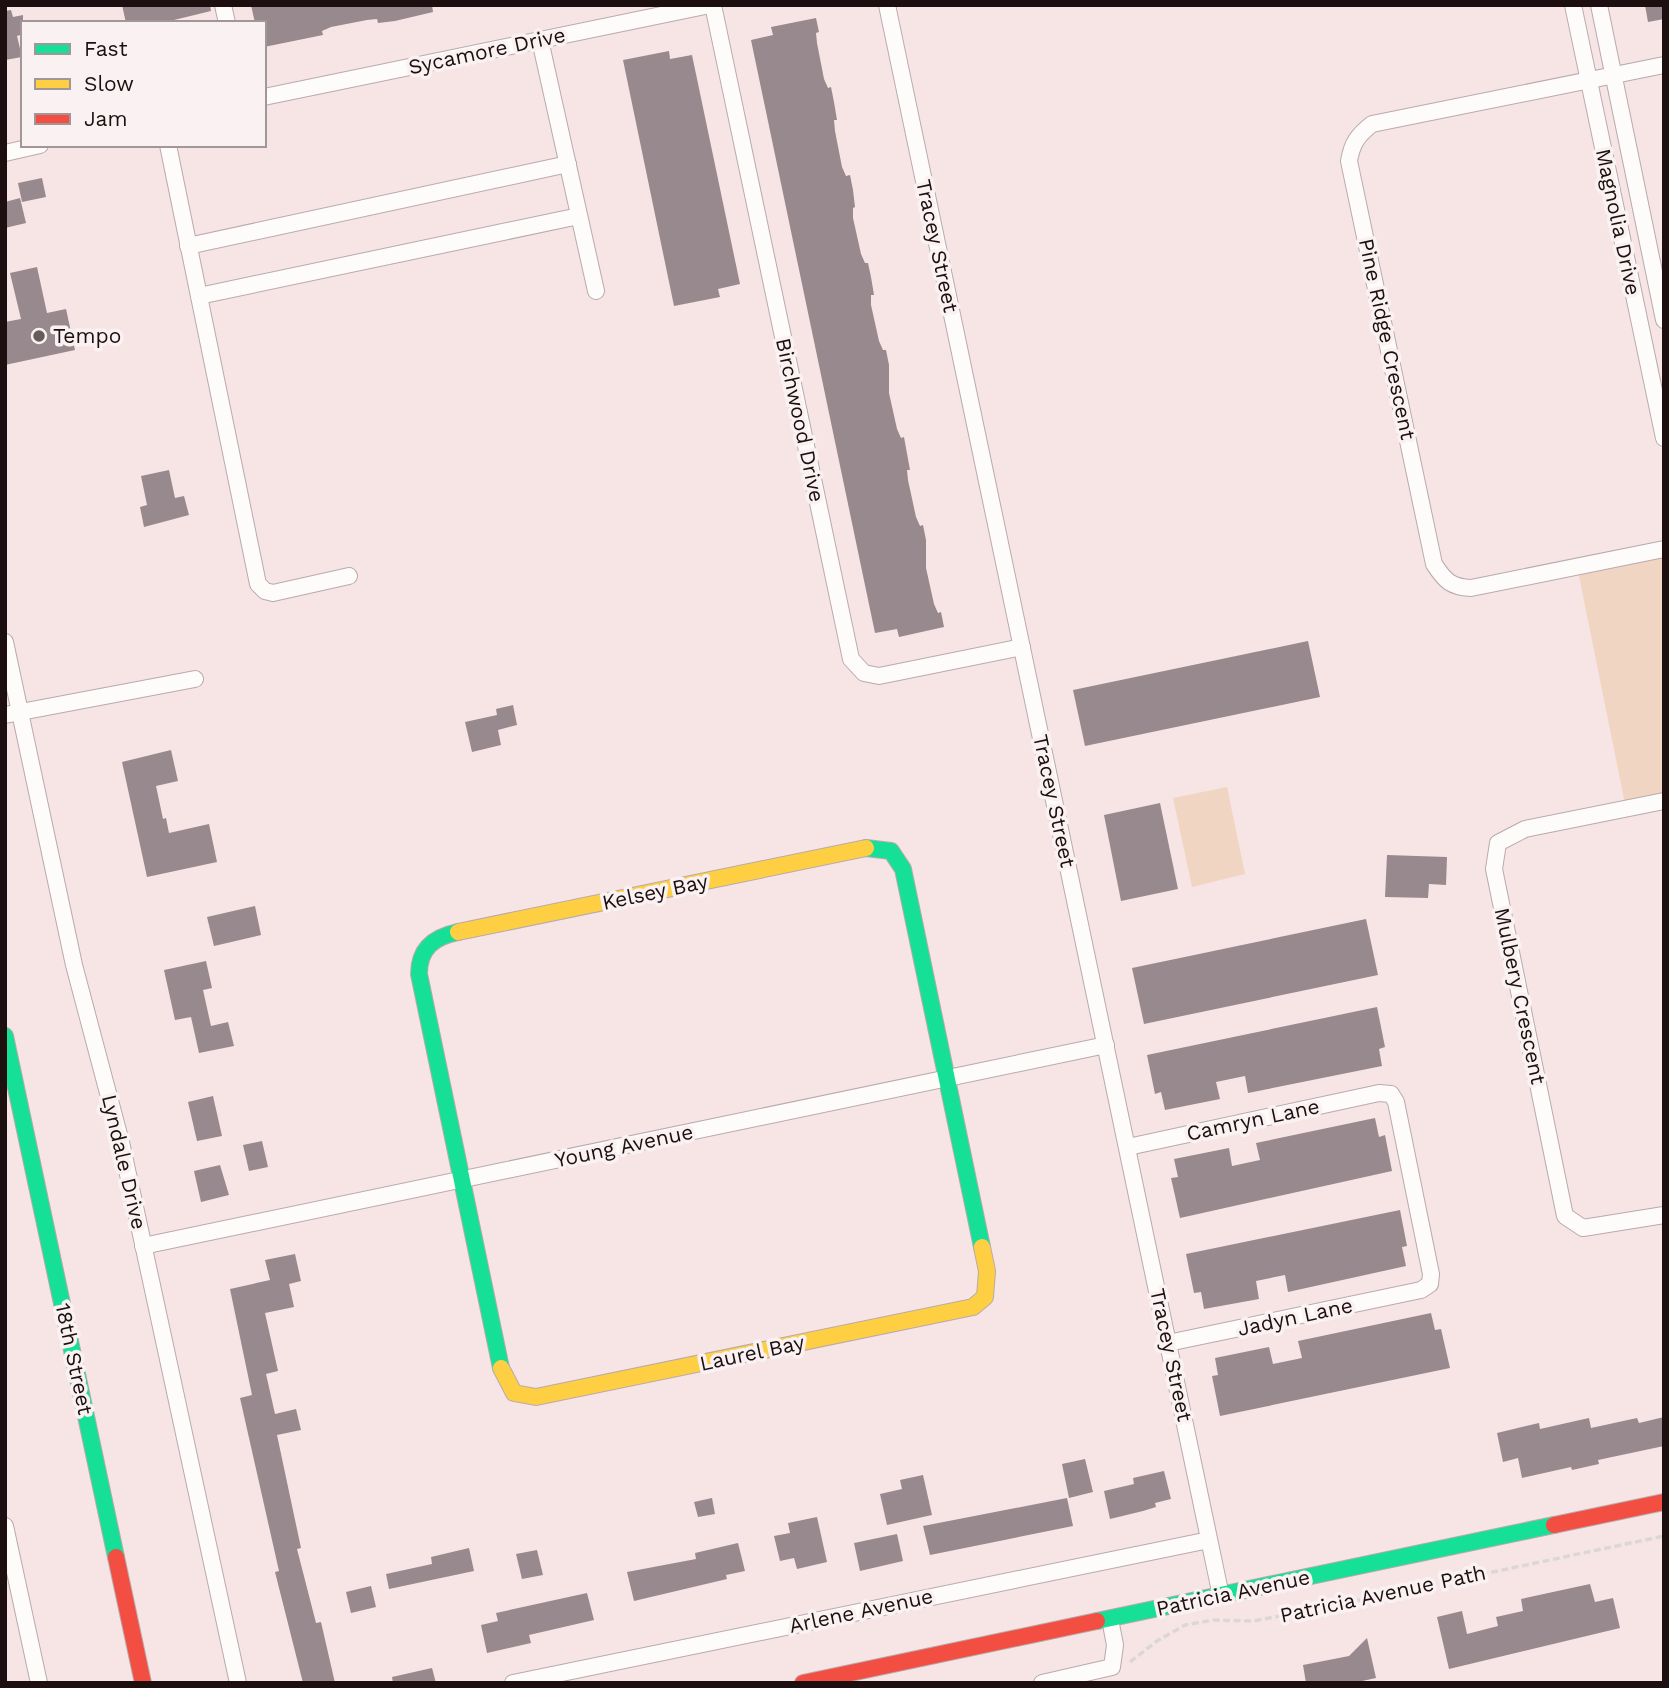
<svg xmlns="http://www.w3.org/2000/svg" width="1669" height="1688" viewBox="0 0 1669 1688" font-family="'Work Sans',sans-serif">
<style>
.green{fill:#f0d5c2}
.building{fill:#97898d}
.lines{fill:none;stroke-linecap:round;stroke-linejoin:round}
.street-casing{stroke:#b9aaab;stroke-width:18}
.fast-casing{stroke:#b9aaab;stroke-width:18}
.slow-casing{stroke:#b9aaab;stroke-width:18}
.jam-casing{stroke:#b9aaab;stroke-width:18}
.path{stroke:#dcd7d7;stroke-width:3.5;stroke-dasharray:7 3.5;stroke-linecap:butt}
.street{stroke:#fefbfb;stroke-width:16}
.fast{stroke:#16e098;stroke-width:16}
.slow{stroke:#ffcf43;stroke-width:16}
.jam{stroke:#f24e42;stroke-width:16}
.poi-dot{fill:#695a5b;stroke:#faf2f2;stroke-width:2.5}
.labels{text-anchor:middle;stroke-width:7;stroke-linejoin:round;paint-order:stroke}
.street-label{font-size:21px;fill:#1d0f10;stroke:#faf2f2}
.poi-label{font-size:21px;fill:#1d0f10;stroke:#faf2f2;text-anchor:start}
</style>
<rect width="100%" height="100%" fill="#f7e5e6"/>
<g class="green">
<path d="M1664,549V801L1626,809L1577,566Z"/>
<path d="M1227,787L1245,874L1192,887L1173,798Z"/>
</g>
<g class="building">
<path d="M122,5H210L211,11L174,20L175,23H126Z"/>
<path d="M251,5H432L433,12L395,21L378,23L377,19L367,20L331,27L322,31L323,35L264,47V23H255Z"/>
<path d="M1645,5H1664V19L1648,22Z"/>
<path d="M11,10L13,17L23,15V34L17,36L22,57L5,60V11Z"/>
<path d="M816,18L819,32L816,33L817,43L824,79L828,88L831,87L834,102L837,120H834L835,131L842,167L846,176L850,175L853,190L855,207L853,208V218L861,254L865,263H868L871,277L874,295H871V305L879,341L883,350H886L889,365V393L897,429L901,438L904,437L910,470H907L908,480L916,517L920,526L923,525L926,540V568L934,604L938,613L941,612L944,627L899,637L897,629L875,633L751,40L773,35L771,27Z"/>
<path d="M669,51L670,59L692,55L740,284L718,289L720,297L674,306L623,60Z"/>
<path d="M42,178L46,197L22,202L18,183Z"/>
<path d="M20,198L26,223L5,228V202Z"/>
<path d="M37,267L47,313L66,309L75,350L5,365V322L21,319L10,273Z"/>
<path d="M169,470L175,498L184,496L189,515L144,527L140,507L147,505L141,476Z"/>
<path d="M1308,641L1320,697L1085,746L1073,690Z"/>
<path d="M513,705L517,725L498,730L501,745L472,752L465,722L497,715L496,709Z"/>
<path d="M171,750L178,781L156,786L163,819L166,818L169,833L209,824L217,862L147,877L122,762Z"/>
<path d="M1160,803L1178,889L1121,901L1104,815Z"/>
<path d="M1387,855L1447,857L1446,885L1429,884L1428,898L1385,897Z"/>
<path d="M255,906L261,935L214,946L207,917Z"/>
<path d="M1366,919L1378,975L1144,1024L1132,968Z"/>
<path d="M206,961L212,988L203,990L211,1026L228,1022L234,1046L199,1053L191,1017L175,1020L164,970Z"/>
<path d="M1377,1007L1385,1047L1379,1049L1382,1066L1248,1093L1245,1076L1216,1082L1220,1099L1165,1110L1161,1092L1155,1094L1147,1055Z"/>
<path d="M213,1096L222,1136L197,1141L188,1102Z"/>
<path d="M1375,1118L1379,1137L1385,1135L1392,1171L1180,1218L1171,1178L1178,1177L1174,1159L1229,1148L1232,1166L1260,1160L1256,1143Z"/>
<path d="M262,1141L268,1167L249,1171L243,1145Z"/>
<path d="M220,1165L229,1195L201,1202L194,1171Z"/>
<path d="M1400,1210L1407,1246L1402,1247L1406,1266L1288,1292L1285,1275L1256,1281L1259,1299L1204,1309L1201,1292L1194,1293L1186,1254Z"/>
<path d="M295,1254L301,1281L289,1284L294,1307L265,1313L278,1371L266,1374L275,1414L296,1409L301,1430L277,1435L301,1548L297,1549L316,1623L321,1622L335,1683H303L275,1572L279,1571L240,1398L252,1395L230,1289L270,1280L265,1260Z"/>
<path d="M1431,1313L1435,1330L1441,1329L1450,1368L1220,1416L1212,1376L1218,1375L1215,1358L1269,1347L1273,1364L1302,1358L1298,1341Z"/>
<path d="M1664,1417V1446L1598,1460L1599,1464L1572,1470L1571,1467L1522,1478L1518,1458L1503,1462L1497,1433L1539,1423L1540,1429L1589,1418L1591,1428L1637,1418L1639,1423Z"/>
<path d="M1085,1459L1093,1492L1069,1498L1062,1464Z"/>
<path d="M1164,1471L1171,1499L1155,1503L1156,1507L1143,1511L1110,1519L1104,1491L1134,1484L1133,1478Z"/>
<path d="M923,1475L932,1515L887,1525L880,1494L902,1489L900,1480Z"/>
<path d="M712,1498L715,1514L698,1517L694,1502Z"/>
<path d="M1067,1498L1073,1526L930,1555L923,1526Z"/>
<path d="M817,1517L827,1562L797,1569L794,1558L780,1561L774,1536L790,1533L788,1523Z"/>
<path d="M897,1534L903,1561L860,1571L854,1543Z"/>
<path d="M738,1543L745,1571L726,1575L727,1579L634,1601L627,1572L696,1559L695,1553Z"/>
<path d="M469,1548L474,1571L389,1589L386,1574L432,1564L431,1557Z"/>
<path d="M537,1550L543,1575L522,1579L516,1554Z"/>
<path d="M1590,1584L1595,1602L1613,1598L1620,1628L1449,1669L1437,1617L1462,1611L1467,1634L1498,1626L1496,1617L1523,1611L1521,1599Z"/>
<path d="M371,1586L376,1607L351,1613L346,1592Z"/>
<path d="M587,1593L594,1620L529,1635L531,1643L487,1653L481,1625L498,1621L496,1613Z"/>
<path d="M1367,1638L1376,1678L1353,1683H1306L1303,1665L1349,1656Z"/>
<path d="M432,1668L436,1683H393L392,1677Z"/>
</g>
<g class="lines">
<g class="street-casing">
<g id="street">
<path d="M223,5L227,23"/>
<path d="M713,5L851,659L864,673L879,676L1022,647"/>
<path d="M887,5L1221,1596"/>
<path d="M1573,5L1664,438"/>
<path d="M1599,5L1664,320"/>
<path d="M540,40L596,291"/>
<path d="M1664,65L1372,124C1358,135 1352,143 1349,161L1434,564C1445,581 1451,587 1471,588L1664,549"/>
<path d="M264,97L710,5"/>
<path d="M168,145L258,584L265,591L273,593L349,576"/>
<path d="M5,153L40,145"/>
<path d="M188,246L568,164"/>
<path d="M199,296L579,216"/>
<path d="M5,642L74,965L121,1142L238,1683"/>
<path d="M5,715L195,679"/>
<path d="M1664,801L1525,829L1498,843L1494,869L1565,1216L1583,1228L1664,1215"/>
<path d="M1128,1147L1379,1093L1391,1094L1396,1102L1431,1274L1430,1284L1421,1290L1168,1343"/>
<path d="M143,1246L1106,1045"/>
<path d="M5,1526L39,1683"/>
<path d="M513,1683L1209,1540"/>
<path d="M1042,1683L1112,1667L1115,1645L1110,1619"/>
</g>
</g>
<g class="fast-casing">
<g id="fast">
<path d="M866,848L891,851L903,869L982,1247"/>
<path d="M458,932C434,937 419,948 419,974L501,1368"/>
<path d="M5,1036L116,1557"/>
<path d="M1097,1621L1554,1525"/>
</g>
</g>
<g class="slow-casing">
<g id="slow">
<path d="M458,932L866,848"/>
<path d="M501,1368L514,1393L536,1397L973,1307L985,1297L987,1271L982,1247"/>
</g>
</g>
<g class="jam-casing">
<g id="jam">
<path d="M1554,1525L1664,1502"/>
<path d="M116,1557L143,1683"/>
<path d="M803,1683L1097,1621"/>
</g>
</g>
<path class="path" d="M1130,1662L1157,1641L1185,1625L1213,1620L1253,1621L1312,1610L1664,1536"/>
<use href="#street" class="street"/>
<use href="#fast" class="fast"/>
<use href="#slow" class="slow"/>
<use href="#jam" class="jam"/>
</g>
<circle class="poi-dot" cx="39" cy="336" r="7"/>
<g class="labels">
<g class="street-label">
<text transform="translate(487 51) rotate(-12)" y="7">Sycamore Drive</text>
<text transform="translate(1618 222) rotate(78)" y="7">Magnolia Drive</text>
<text transform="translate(937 246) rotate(78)" y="7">Tracey Street</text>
<text transform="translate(1387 339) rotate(78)" y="7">Pine Ridge Crescent</text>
<text transform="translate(800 420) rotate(78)" y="7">Birchwood Drive</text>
<text transform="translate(1054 801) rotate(78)" y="7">Tracey Street</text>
<text transform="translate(655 892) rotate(-12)" y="7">Kelsey Bay</text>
<text transform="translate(1520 996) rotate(78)" y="7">Mulbery Crescent</text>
<text transform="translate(1253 1120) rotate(-12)" y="7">Camryn Lane</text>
<text transform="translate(624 1146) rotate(-12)" y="7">Young Avenue</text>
<text transform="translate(124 1162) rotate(77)" y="7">Lyndale Drive</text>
<text transform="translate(1295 1317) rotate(-12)" y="7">Jadyn Lane</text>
<text transform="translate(752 1353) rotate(-12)" y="7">Laurel Bay</text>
<text transform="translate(1171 1355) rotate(78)" y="7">Tracey Street</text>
<text transform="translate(74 1359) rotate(78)" y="7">18th Street</text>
<text transform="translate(1233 1593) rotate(-12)" y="7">Patricia Avenue</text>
<text transform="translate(1383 1594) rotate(-12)" y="7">Patricia Avenue Path</text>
<text transform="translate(861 1611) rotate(-12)" y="7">Arlene Avenue</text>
</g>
<g class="poi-label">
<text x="53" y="343">Tempo</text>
</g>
</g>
<rect width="1669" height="1688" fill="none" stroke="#1d0f10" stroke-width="14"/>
<rect x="21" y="21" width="245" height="126" fill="#faf2f2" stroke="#a29798" stroke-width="2"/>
<rect x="35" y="44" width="35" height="10" fill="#16e098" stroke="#a29798" stroke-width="2"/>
<text x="84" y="56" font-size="21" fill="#1d0f10">Fast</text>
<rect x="35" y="79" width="35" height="10" fill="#ffcf43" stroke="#a29798" stroke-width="2"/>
<text x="84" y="91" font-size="21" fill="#1d0f10">Slow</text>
<rect x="35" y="114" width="35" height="10" fill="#f24e42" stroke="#a29798" stroke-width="2"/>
<text x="84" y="126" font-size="21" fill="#1d0f10">Jam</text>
</svg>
